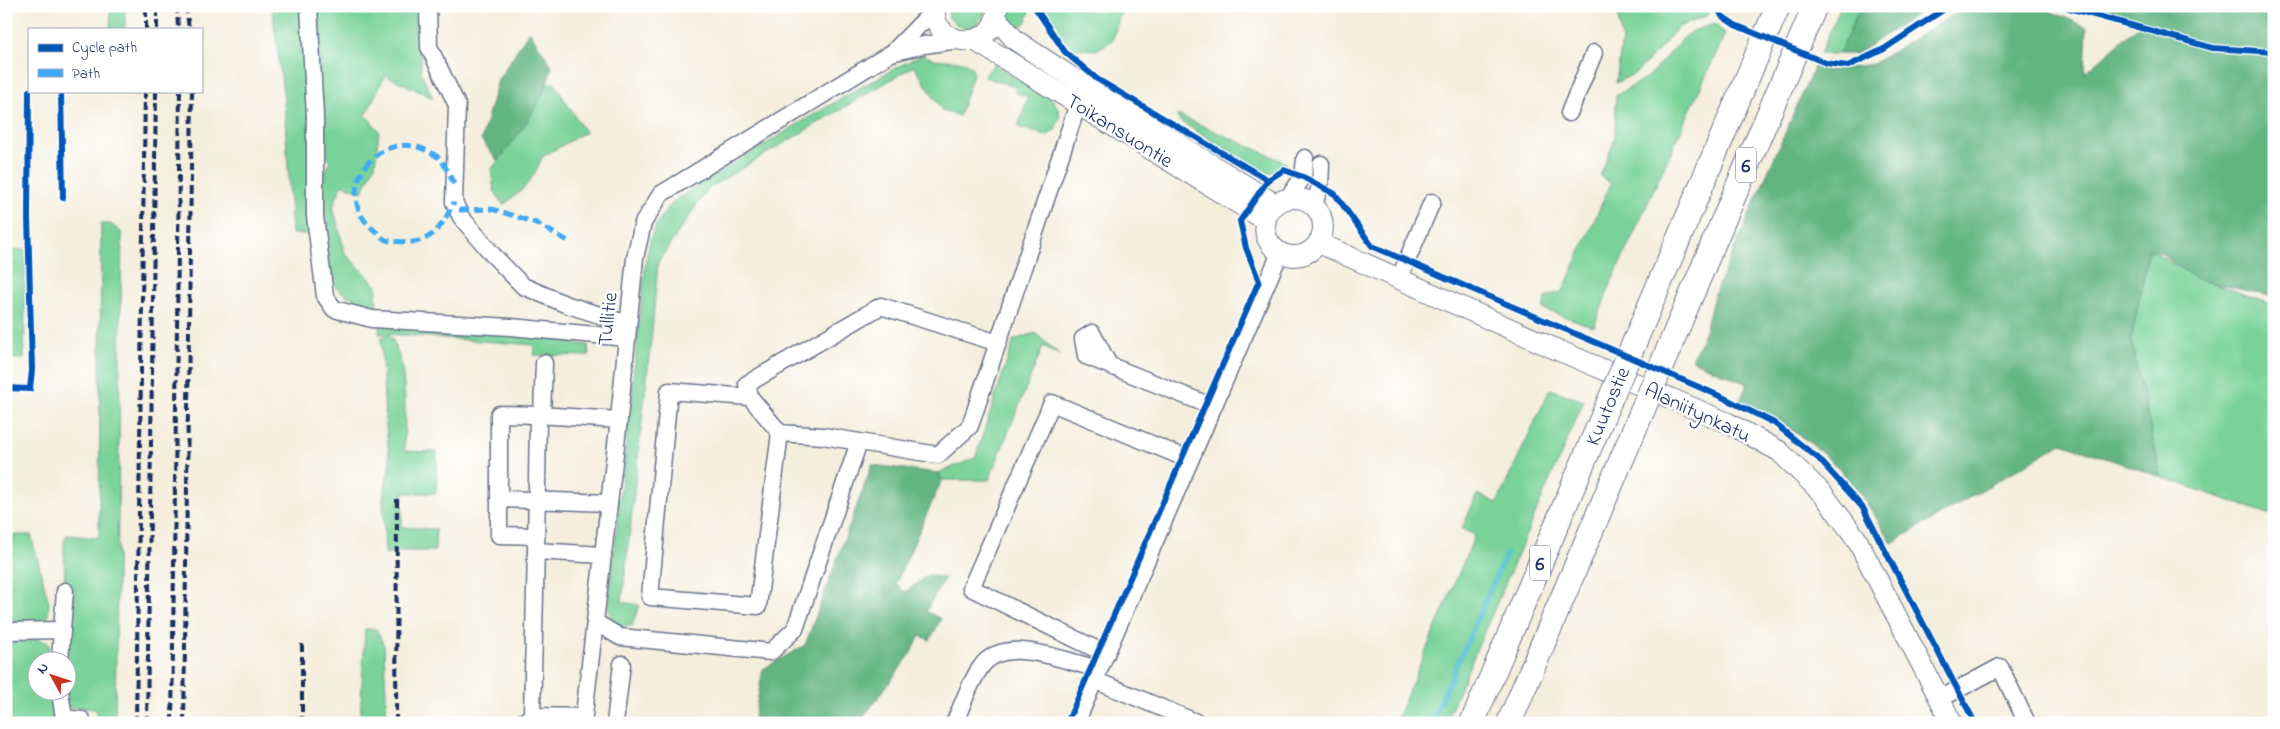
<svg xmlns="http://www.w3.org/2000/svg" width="2280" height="729" viewBox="0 0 2280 729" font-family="'Indie Flower',sans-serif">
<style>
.green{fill:#79d399;stroke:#4a817c}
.forest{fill:#62b581;stroke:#3e7270}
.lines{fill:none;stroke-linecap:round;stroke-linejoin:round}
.stream{stroke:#58c1d3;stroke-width:5}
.minor-casing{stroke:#67728a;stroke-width:19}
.major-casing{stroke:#67728a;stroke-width:22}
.highway-casing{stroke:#67728a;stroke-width:26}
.minor{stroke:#fff;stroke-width:16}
.major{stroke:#fff;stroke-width:20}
.highway{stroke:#fff;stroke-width:24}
.rail{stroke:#1b2f5e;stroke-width:4;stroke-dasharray:8 4;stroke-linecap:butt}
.highway-bridge-casing{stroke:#67728a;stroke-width:26;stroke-linecap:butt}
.highway-bridge{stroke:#fff;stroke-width:24}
.quiet{stroke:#3fa9f5;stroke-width:5;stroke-dasharray:10 5;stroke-linecap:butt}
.cycleway-casing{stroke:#fff;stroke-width:9}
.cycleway{stroke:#0057b8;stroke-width:6}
.labels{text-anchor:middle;stroke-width:5;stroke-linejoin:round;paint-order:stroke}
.shield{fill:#fff;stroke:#5f6d8e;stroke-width:1}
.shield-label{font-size:20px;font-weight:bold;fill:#1b2f5e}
.street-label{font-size:21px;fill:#1b2f5e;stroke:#fff}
</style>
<rect width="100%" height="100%" fill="#fff"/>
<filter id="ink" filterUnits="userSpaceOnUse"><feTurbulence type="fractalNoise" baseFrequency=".02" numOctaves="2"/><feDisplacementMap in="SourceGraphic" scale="10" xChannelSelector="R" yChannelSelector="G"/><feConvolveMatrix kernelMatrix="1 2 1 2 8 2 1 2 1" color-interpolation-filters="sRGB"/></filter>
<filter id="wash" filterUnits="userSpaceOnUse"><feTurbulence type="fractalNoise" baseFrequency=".0096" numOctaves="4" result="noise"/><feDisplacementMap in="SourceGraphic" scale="20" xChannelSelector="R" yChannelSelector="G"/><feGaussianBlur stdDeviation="1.12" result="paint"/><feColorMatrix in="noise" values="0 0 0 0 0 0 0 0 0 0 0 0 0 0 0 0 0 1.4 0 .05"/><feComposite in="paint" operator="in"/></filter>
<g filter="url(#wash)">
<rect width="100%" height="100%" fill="#f4eedc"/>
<g class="green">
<path d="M111,6H125V29H110Z"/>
<path d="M272,6H300L307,56L312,234H292L284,101Z"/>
<path d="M315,6H421V72L433,98L385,75L366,115L379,131L375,165L362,192L342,184L333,207L345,253L377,286L376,308L346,295L323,278L315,199L330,161L325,152Z"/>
<path d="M947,6H985L984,15L975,26L960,27L949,18Z"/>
<path d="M1008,6H1029C1032,18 1023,25 1015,32L1009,20Z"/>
<path d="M1041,6H1123L1112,41L1096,50L1068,48L1046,17Z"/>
<path d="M1616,6H1709L1711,10L1706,16L1678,27L1659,50L1637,72L1616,83L1622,40Z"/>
<path d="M1841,6H1861L1839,54H1820Z"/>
<path d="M1715,24L1725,34L1611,283L1594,327L1543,309L1546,297L1563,291L1611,183L1600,176L1615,139L1616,96L1650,75L1679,42L1692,31Z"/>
<path d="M923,54C937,65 958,55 972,67L973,74L959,116L942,110L914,66L712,186L705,193L658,262L652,331L622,602L639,605L632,626L613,625L608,606L646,259C652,231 655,222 675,200C757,150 837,97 923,54Z"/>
<path d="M994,64L1053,100L1059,110V119L1055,130L1047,136L1018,127L1028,97L1015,92L1016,87L984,77Z"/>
<path d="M548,83H554L585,132L542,157C533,181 524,190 503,205L494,190L491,170L528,120Z"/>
<path d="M1178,115L1287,163L1278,170L1266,174L1180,121L1177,117Z"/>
<path d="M101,224H111L122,233L115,723H97L96,709L66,707L68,662L66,661L64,542L67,535L99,538Z"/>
<path d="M2149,249L2195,277L2274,305V516L2161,477L2131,340Z"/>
<path d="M6,250H26L24,359L6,358Z"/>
<path d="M380,325L531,336L588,345L589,356L533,355L534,345L389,334C409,364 405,415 404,451L437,452L436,493H403L402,527L436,529L435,551H402L385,554L383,497L390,463L385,419L381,339L388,334H379Z"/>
<path d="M1035,333L1060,355L1043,346L989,480H942L938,473L975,458L1014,340Z"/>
<path d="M1550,389L1584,401L1445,723H1395L1475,535L1462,529L1477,494L1497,503Z"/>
<path d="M6,535H31L49,603L47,626L6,623Z"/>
<path d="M365,629H376L384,646L387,723L360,722Z"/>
<path d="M10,638H34L49,643L50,661L38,662V692H51L53,723H6Z"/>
</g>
<g class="forest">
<path d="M1861,6H1929L1857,54H1839Z"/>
<path d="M1967,6H2038L2087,27L2085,73L2144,21L2097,6H2274V297L2196,279L2162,254L2149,249L2131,340L2161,477L2062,443L1892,543C1876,517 1860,491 1838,468C1810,439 1776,419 1740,401L1747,384L1692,360L1705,331L1714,295L1815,65L1828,71L1873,64Z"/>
<path d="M529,31L552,66C544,102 520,132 498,161L481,140L498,80Z"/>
<path d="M872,465L938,473L942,480L896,583L905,592L928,575L945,578L926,611L941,619L930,640L920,636L910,655L859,723H765L754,718L763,669L805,645Z"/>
</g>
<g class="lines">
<path class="stream" d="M1431,723L1506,554"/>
</g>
</g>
<g filter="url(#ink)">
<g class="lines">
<g class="minor-casing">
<g id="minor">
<path d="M309,6L315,117V216L325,296L334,309L372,319L511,327L627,338"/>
<path d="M428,6L429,47L457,105L454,202L461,217L493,255L523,286L565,304L628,324"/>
<path d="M895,52L924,45L958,40"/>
<path d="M1569,113L1594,53"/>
<path d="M1288,198L1303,177L1305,158"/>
<path d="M1314,204L1320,187L1321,164"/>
<path d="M1399,279L1432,202"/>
<path d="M998,343L881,306L747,384L750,397L780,433L823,436L938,455L970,426L1078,104"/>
<path d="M1109,365L1092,333L1083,339L1086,356L1206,404L1213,407"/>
<path d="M750,397L669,391L650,597L758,606L780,433"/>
<path d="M542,415L544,363"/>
<path d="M499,499L609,503"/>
<path d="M536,536L499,535V414L538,415"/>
<path d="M603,555L536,551L538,415L619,420"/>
<path d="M595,622L620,637L771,652L795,629L859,442"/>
<path d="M62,630L65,591"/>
<path d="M6,631L62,630L60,662"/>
<path d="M1106,654L971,588L1052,403L1190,460"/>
<path d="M1094,680L1198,723"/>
<path d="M60,692L64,718L82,720V723"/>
<path d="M1940,699L2000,667L2027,723"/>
<path d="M532,716L536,551"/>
<path d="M522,723L532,716L583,717"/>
<path d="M583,723L618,428L635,258L643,223L661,194L893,52L934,10"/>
<path d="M615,723L622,664"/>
<path d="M954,723C963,705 969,683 981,667C1004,633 1066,662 1099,669"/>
<path d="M1076,723L1280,253"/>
</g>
</g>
<g class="major-casing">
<g id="major">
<path d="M935,6C929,48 997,55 997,7"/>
<path d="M996,18L1015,40L1085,86L1275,204"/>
<path d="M974,40L1265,220"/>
<circle cx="1294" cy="227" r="29"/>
<path d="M1319,243L1560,351L1728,423L1779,451L1823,494L1856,538L1952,723"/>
</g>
</g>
<g class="highway-casing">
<g id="highway">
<path d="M1646,315L1778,6"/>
<path d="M1679,324L1815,6"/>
<path d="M1472,723L1609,402"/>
<path d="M1509,723L1641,414"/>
</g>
</g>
<use href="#minor" class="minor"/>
<use href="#major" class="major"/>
<use href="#highway" class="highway"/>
<g class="rail">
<path d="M177,6L178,29"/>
<path d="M186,6L189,29"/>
<path d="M146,29V6"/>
<path d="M157,29V6"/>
<path d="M302,644V723"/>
<path d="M136,723L145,91"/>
<path d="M147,723L156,91"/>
<path d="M172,723L180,91"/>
<path d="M184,723L192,91"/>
<path d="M396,723L397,497"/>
</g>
<g class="highway-bridge-casing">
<g id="highway-bridge">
<path d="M1609,402L1646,315"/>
<path d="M1641,414L1679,324"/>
</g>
</g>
<use href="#highway-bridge" class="highway-bridge"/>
<g class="quiet">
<path d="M2262,6L2274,23"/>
<path d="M454,184C450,177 445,163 439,158C383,115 326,192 374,230C378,233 382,238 386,240C391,242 399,241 405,242C433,244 443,224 454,202"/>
<path d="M459,210L492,209L536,223L568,241"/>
</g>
<g class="cycleway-casing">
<g id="cycleway">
<path d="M1034,6L1065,52L1097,79L1268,180"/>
<path d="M1716,6L1722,16L1735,25L1826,63L1848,66L1884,49L1949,6"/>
<path d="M2062,6L2213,48L2274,52"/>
<path d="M61,91L63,198"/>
<path d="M6,388L30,389L32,370L28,217L29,91"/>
<path d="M1067,723L1259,281L1246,248L1240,221L1268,180L1284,170L1303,177L1335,194L1372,246L1722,397L1774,423L1819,459L1863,508L1975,723"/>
</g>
</g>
<use href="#cycleway" class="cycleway"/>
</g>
</g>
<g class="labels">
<g class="shield">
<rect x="1736" y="147.5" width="20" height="35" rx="4"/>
<rect x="1530" y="545.5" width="20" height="35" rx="4"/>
</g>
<g class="shield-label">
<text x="1746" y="172">6</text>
<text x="1540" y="570">6</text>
</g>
<g class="street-label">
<text transform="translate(1120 130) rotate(32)" y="7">Toikansuontie</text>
<text transform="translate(607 319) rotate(-84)" y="7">Tullitie</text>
<text transform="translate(1607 406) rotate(-67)" y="7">Kuutostie</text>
<text transform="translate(1698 412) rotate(25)" y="7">Alaniitynkatu</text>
</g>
</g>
<rect width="2280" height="729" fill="none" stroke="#fff" stroke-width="25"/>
<rect x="28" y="28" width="175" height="65" fill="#ffffff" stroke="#a4acbf"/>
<rect x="38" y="44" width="25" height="8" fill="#0057b8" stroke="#a4acbf"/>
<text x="72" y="52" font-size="15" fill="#1b2f5e">Cycle path</text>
<rect x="38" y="69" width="25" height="8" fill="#3fa9f5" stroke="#a4acbf"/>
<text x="72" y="78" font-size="15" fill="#1b2f5e">Path</text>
<g transform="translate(52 676) rotate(310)"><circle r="24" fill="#ffffff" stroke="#a4acbf"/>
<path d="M0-4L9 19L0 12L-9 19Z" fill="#c8321e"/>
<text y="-8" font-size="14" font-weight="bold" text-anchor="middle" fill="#1b2f5e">N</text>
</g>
</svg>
